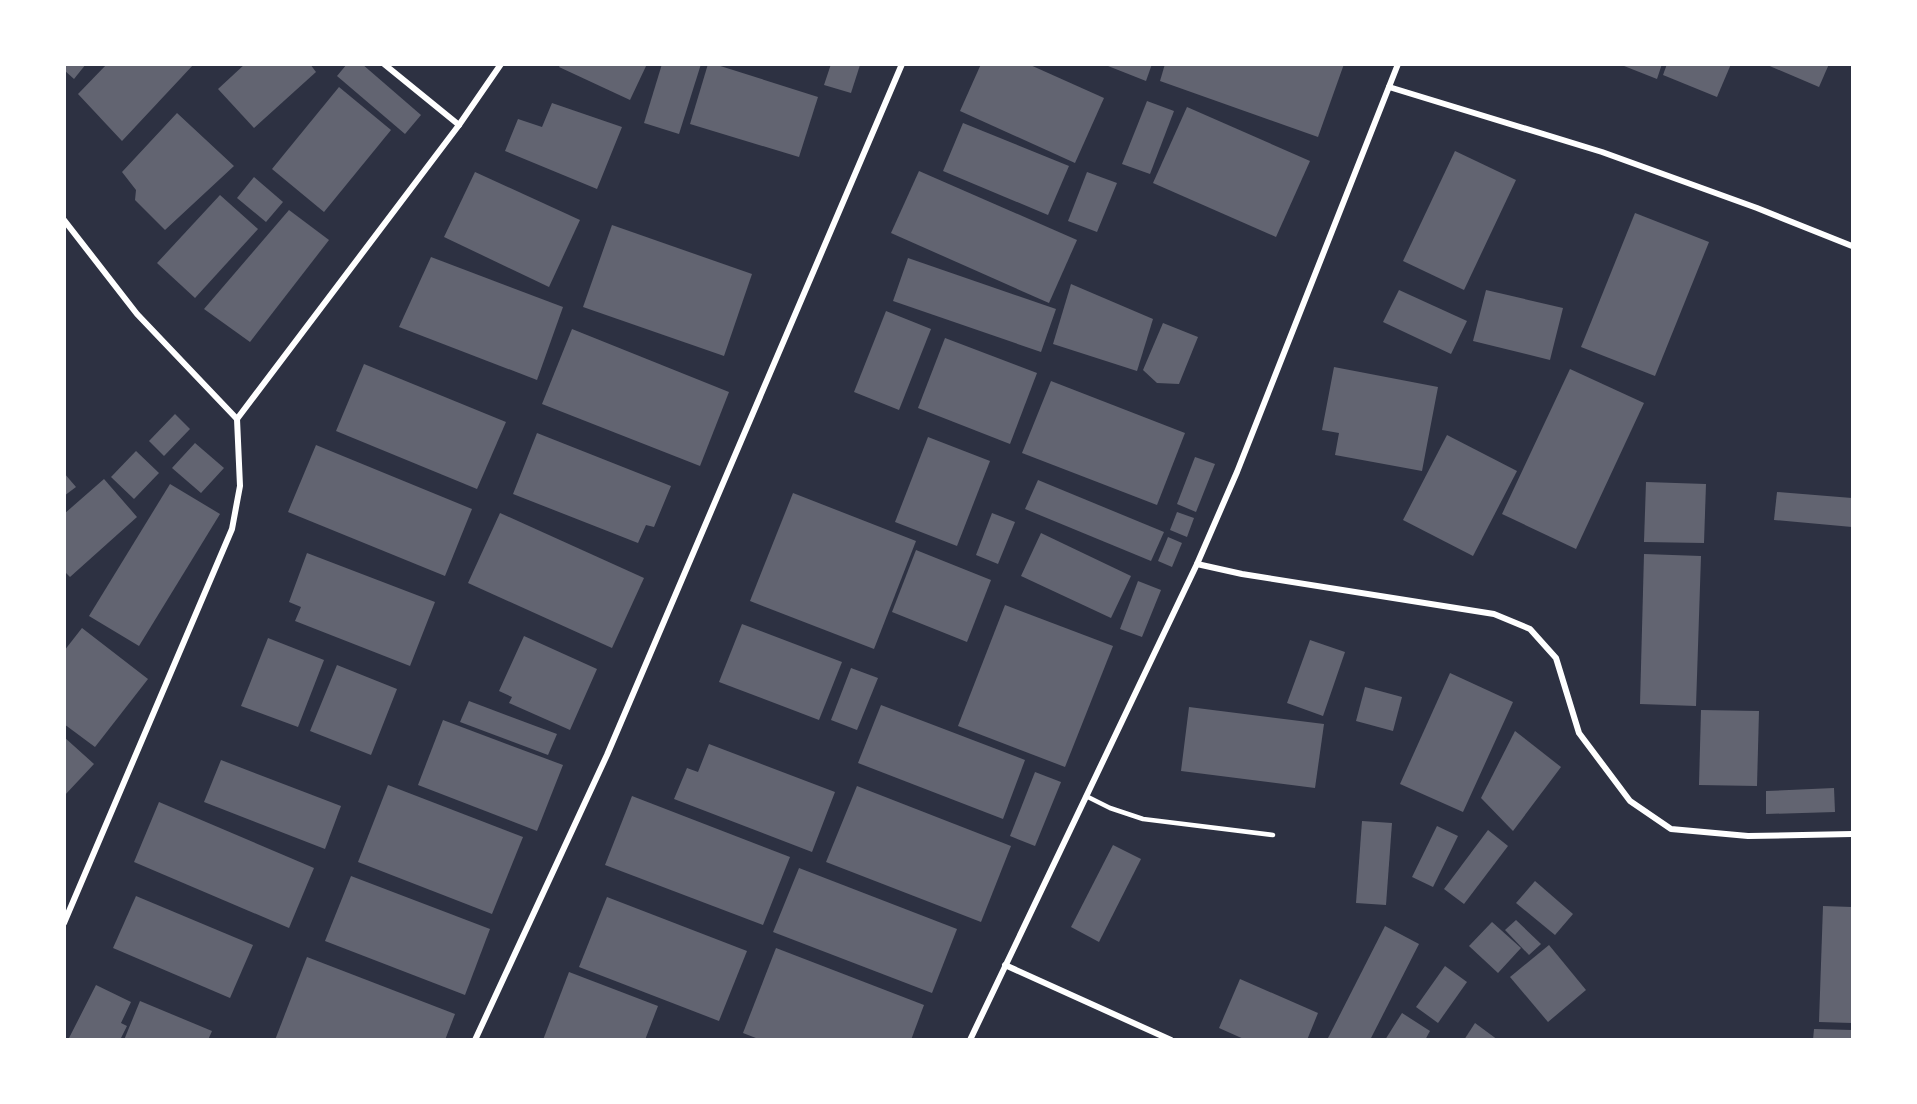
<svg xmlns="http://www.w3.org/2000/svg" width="1917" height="1104" viewBox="0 0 1917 1104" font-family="Rubik,sans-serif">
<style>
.building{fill:#626471}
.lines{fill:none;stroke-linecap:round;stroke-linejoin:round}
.service{stroke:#fff;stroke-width:4.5}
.minor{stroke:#fff;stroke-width:6}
</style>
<rect width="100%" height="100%" fill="#2d3142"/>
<g class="building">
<path d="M64,64H86L74,79L64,70Z"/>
<path d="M107,64H194L122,141L78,94Z"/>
<path d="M245,64H310L316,72L254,128L218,89Z"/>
<path d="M347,64H362L421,115L405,134L337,76Z"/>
<path d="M561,64H647L630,100L559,67Z"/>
<path d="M662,64H701L679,134L644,123Z"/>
<path d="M708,64H714L818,97L799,157L690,124Z"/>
<path d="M831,64L860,65L851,93L824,85Z"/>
<path d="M981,64H1028L1104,98L1075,163L960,111Z"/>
<path d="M1103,64H1152L1146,81Z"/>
<path d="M1165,64H1344L1318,137L1160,81Z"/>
<path d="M1619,64H1662L1657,79Z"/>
<path d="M1667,64H1731L1717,97L1663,75Z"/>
<path d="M1765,64H1829L1819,87Z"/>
<path d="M339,87L391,130L324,212L272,169Z"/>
<path d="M1147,101L1174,111L1150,174L1122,164Z"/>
<path d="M552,103L622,127L597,189L505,151L518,119L542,127Z"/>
<path d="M1187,107L1310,161L1276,237L1153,183Z"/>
<path d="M177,113L234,166L165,230L135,200L136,190L122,172Z"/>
<path d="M963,123L1069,166L1048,215L943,171Z"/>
<path d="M1455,151L1516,180L1464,290L1403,261Z"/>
<path d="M919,171L1077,240L1049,303L891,233Z"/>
<path d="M475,172L580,220L549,287L444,237Z"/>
<path d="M1087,172L1117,183L1097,232L1068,221Z"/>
<path d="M254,177L283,202L266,222L237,198Z"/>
<path d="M220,195L258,229L195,298L157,263Z"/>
<path d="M289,210L329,240L250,342L204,309Z"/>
<path d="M1635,213L1709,242L1655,376L1581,347Z"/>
<path d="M612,225L752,274L724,356L583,307Z"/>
<path d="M431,257L563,307L537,380L399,327Z"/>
<path d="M908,258L1056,309L1041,352L893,301Z"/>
<path d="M1071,284L1153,319L1137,371L1053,344Z"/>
<path d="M1399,290L1467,321L1451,354L1383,322Z"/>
<path d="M1486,290L1563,308L1550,360L1473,341Z"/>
<path d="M886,311L931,329L899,410L854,392Z"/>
<path d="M1163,323L1198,337L1179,384L1157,383L1143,370Z"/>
<path d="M572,329L729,392L700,466L542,404Z"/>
<path d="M945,338L1037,373L1010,444L918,408Z"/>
<path d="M364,364L506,422L477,489L336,431Z"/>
<path d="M1334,367L1438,387L1422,471L1335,455L1339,433L1322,430Z"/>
<path d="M1570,369L1644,403L1576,549L1502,514Z"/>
<path d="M1051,381L1185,433L1157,505L1022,453Z"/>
<path d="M175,414L190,429L164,456L149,441Z"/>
<path d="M537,433L671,486L654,527L646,525L638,543L513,494Z"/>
<path d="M1447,435L1517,471L1473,556L1403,520Z"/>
<path d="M928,437L990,461L957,546L895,522Z"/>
<path d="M195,443L224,468L201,493L172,468Z"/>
<path d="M316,445L472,509L445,576L288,512Z"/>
<path d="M136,451L159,473L134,499L111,477Z"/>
<path d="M1195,457L1215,464L1196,512L1177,504Z"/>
<path d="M64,473L76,487L64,496Z"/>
<path d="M104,479L137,517L70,577L64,571V514Z"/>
<path d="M1038,480L1164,532L1151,561L1025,509Z"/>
<path d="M1646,482L1706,484L1704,543L1644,542Z"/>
<path d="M170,484L220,514L139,646L89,616Z"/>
<path d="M1777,492L1852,498V527L1774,520Z"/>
<path d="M793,493L916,541L874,649L750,601Z"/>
<path d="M1177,512L1194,518L1187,537L1170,530Z"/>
<path d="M500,513L644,578L612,648L468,583Z"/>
<path d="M992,513L1015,522L998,564L976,555Z"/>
<path d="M1041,533L1131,576L1111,618L1021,576Z"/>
<path d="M1168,537L1182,543L1172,567L1158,561Z"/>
<path d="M916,550L991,580L967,642L892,612Z"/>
<path d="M307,553L435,602L410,666L295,621L301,607L289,602Z"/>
<path d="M1644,554L1701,556L1696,706L1640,704Z"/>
<path d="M1138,581L1161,590L1142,637L1120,629Z"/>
<path d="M1005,605L1113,646L1065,767L958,726Z"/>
<path d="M742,624L842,662L819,720L719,682Z"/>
<path d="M82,628L148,679L95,747L64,724V651Z"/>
<path d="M524,636L597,669L570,730L509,703L512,697L499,691Z"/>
<path d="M268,638L324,660L298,727L241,706Z"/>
<path d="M1310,640L1345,652L1323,716L1287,703Z"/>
<path d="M337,665L397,689L371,755L310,731Z"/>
<path d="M851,668L878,678L857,730L831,720Z"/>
<path d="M1450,673L1513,702L1463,812L1400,784Z"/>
<path d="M1365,687L1402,697L1393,731L1356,721Z"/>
<path d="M469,701L557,734L548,755L460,722Z"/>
<path d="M881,705L1025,760L1003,819L858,763Z"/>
<path d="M1189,707L1324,724L1315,788L1181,771Z"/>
<path d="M1701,710L1759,711L1757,786L1699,785Z"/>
<path d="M443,720L563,765L537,831L418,785Z"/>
<path d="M1515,731L1561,767L1513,831L1481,798Z"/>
<path d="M64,737L94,764L64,796Z"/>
<path d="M709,744L835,792L812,852L674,799L687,768L698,772Z"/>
<path d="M221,760L341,806L325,849L204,802Z"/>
<path d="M1035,772L1061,782L1035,846L1010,836Z"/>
<path d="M388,785L523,837L492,914L358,862Z"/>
<path d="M857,786L1011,846L981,922L826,862Z"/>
<path d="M1834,788L1835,812L1766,814V791Z"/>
<path d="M632,796L790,857L763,925L605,865Z"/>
<path d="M159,802L314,868L289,928L134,862Z"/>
<path d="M1362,821L1392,823L1386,905L1356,903Z"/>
<path d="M1437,826L1458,836L1433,887L1412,877Z"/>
<path d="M1488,830L1508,846L1464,904L1444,889Z"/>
<path d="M1113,845L1141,859L1099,942L1071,927Z"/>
<path d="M799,868L957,929L932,993L773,932Z"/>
<path d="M351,876L490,929L465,995L325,941Z"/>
<path d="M1535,881L1573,914L1555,935L1516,903Z"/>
<path d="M136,896L253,945L230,998L113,948Z"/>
<path d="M607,897L747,951L719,1021L579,967Z"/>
<path d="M1823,906L1852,907V1023L1819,1022Z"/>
<path d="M1516,920L1541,944L1529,955L1505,930Z"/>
<path d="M1492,922L1521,948L1498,973L1469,946Z"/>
<path d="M1385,926L1419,944L1370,1040H1327Z"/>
<path d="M1549,945L1586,990L1548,1022L1510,977Z"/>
<path d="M776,948L924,1005L911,1040H761L743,1033Z"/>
<path d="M307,957L455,1014L445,1040H275Z"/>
<path d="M1445,966L1467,982L1438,1023L1416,1007Z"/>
<path d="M569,972L658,1006L645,1040H543Z"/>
<path d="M1240,979L1318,1013L1307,1040H1246L1219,1028Z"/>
<path d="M96,985L131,1002L121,1023L127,1026L120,1040H68Z"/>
<path d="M140,1001L212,1031L208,1040H124Z"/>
<path d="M1402,1013L1430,1031L1425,1040H1385Z"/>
<path d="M1475,1023L1498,1040H1464Z"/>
<path d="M1814,1029L1852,1030V1040H1813Z"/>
</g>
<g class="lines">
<path class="service" d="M1086,796L1110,808L1143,819L1273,835"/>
<g class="minor">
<path d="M384,64L459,125"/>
<path d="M1389,87L1602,152L1757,208L1852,246"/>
<path d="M64,220L137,314L237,419"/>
<path d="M1197,564L1242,574L1494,614L1530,629L1556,658L1579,733L1630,801L1671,829L1748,836L1852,834"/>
<path d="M64,923L232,529L240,486L237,419L459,125L501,64"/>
<path d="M1005,965L1171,1040"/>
<path d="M475,1040L607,755L902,64"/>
<path d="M970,1040L1197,564L1237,472L1398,64"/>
</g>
</g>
<rect width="1917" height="1104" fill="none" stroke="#ffffff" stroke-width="132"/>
</svg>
